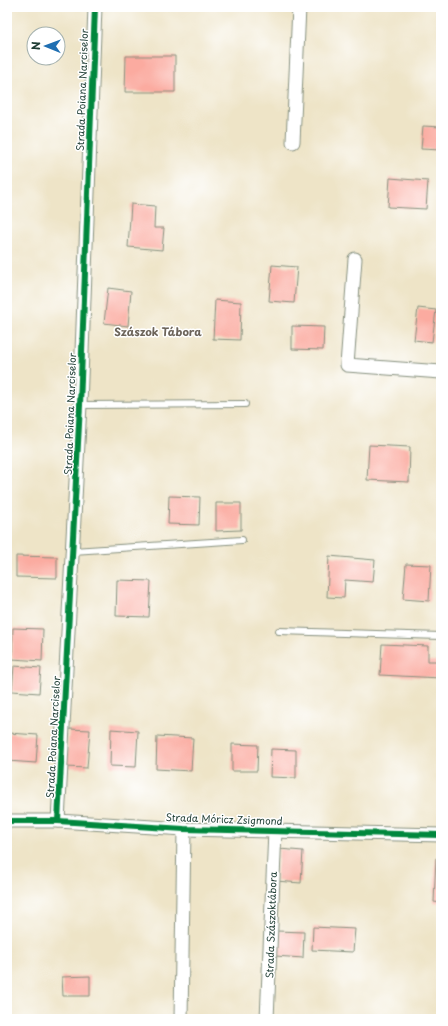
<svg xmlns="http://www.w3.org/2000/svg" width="448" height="1026" viewBox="0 0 448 1026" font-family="'Playpen Sans',sans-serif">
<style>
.building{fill:#fbaba0}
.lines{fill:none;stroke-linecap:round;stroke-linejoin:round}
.service-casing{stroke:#86907e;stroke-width:8}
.minor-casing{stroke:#86907e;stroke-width:15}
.service{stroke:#fff;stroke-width:6}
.minor{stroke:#fff;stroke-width:13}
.cycleway-casing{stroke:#fff;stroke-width:8}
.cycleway{stroke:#00873e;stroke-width:6}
.labels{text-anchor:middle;stroke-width:3;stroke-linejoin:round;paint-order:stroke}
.street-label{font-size:10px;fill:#1f3d34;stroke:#fff}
.neighbourhood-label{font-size:11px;font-weight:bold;fill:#6c645a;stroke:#fff}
</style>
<rect width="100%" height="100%" fill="#fff"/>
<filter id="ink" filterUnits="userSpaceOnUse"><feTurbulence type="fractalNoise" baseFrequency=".025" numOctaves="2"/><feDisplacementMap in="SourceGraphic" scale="8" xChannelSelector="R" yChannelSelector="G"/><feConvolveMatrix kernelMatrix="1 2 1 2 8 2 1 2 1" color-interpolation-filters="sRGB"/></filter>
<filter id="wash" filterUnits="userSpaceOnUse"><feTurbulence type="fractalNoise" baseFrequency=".012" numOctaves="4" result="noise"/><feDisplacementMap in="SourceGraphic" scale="16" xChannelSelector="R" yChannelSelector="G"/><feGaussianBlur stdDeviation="0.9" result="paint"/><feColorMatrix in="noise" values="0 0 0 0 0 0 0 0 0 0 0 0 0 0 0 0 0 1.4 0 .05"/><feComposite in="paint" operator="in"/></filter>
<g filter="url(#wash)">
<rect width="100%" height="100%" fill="#eee4c7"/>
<g id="blocks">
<g class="building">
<path d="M126,56H175V92H125Z"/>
<path d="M423,126L441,127V150L421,149Z"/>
<path d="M390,178L428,181L426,209L388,207Z"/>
<path d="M131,204L155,206L154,228H164L162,250L128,247Z"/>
<path d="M272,265L297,267L294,303L269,301Z"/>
<path d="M108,288L131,291L128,326L104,323Z"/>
<path d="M215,300L241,302L240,340L213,339Z"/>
<path d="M418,308L436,310L432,342L414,340Z"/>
<path d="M292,326L324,327L323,350L292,349Z"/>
<path d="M369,445L410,447L409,482L367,480Z"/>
<path d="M169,496L200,497L199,525L168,524Z"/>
<path d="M216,503H241V530L216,531Z"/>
<path d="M16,556L57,557V578L16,577Z"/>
<path d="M329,556L375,560L373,582L345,580L344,598L327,597Z"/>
<path d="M406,564L431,565L429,601L403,599Z"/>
<path d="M117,580L151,581L149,617L116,616Z"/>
<path d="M13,628L43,629L42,661L12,659Z"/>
<path d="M382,644L428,646V661H441V678L380,675Z"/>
<path d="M14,666L41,668L39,693L12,691Z"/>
<path d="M69,729L90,730L87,768L66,767Z"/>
<path d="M111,729L138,731L136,767L110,766Z"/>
<path d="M9,733L38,735L36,763L7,761Z"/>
<path d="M157,736L193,738L191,771L156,769Z"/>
<path d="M232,744L258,745L257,771H232Z"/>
<path d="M271,749L296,750V778L270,777Z"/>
<path d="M279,849L303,851L301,883L276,881Z"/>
<path d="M436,858L441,859V903L434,902Z"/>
<path d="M313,927L355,929L353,952L312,950Z"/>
<path d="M277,931L304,932L303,958L275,956Z"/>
<path d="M90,976V996H63L62,977Z"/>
</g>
</g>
</g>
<g filter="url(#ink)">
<use href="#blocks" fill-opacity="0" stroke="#86907e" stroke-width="1"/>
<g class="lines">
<g class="service-casing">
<g id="service">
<path d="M80,405L245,404"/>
<path d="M73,551L242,540"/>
<path d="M279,631L441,636"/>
</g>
</g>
<g class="minor-casing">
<g id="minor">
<path d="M293,142L299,7"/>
<path d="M355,259L347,365L441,372"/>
<path d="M7,821H58L184,829L441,835"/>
<path d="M58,821L80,405L95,7"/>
<path d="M181,1019L184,829"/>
<path d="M267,1019L275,831"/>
</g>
</g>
<use href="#service" class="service"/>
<use href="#minor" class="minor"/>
<g class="cycleway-casing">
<g id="cycleway">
<path d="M7,821H58L184,829L441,835"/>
<path d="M58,821L80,405L95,7"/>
</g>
</g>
<use href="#cycleway" class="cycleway"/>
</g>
</g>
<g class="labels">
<g class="street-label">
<text transform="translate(82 90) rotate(-88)" y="4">Strada Poiana Narciselor</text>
<text transform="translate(70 414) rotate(-88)" y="4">Strada Poiana Narciselor</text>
<text transform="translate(53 737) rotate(-87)" y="4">Strada Poiana Narciselor</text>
<text transform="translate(224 819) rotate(2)" y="4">Strada Móricz Zsigmond</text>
<text transform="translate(271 925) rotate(-88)" y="4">Strada Szászoktábora</text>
</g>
<g class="neighbourhood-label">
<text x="158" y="336">Szászok Tábora</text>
</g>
</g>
<rect width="448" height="1026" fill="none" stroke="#fff" stroke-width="24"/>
<g transform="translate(46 46) rotate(271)"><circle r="19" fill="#ffffff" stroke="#a5b1ae"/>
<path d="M0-3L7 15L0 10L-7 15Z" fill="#1f6fb2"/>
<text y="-6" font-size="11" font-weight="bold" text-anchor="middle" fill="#1f3d34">N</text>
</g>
</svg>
